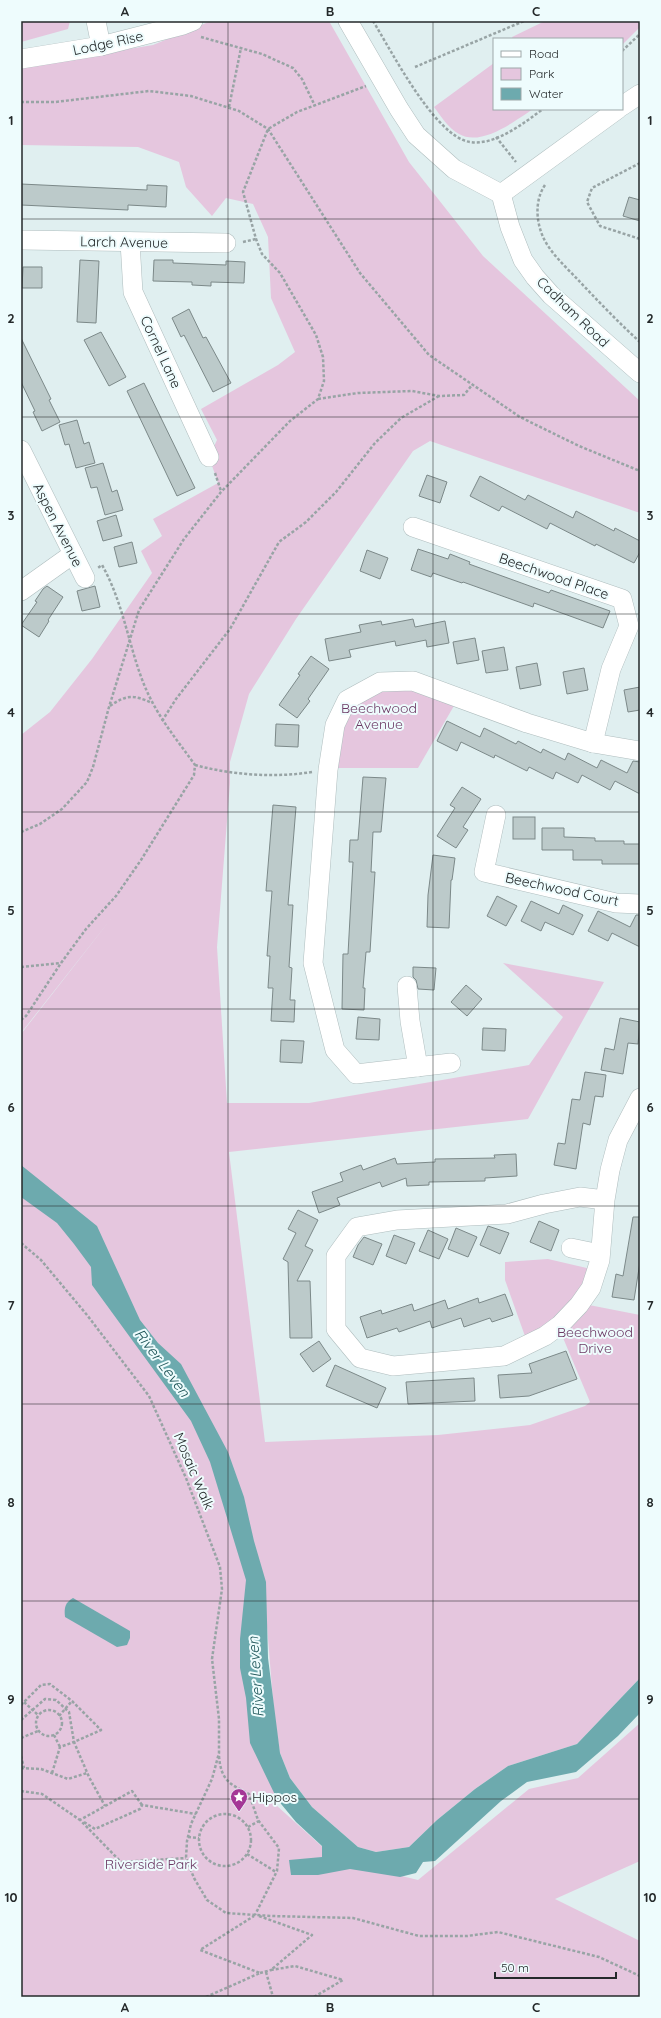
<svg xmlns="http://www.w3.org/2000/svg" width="661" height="2018" viewBox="0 0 661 2018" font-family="Quicksand,sans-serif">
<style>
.green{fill:#e5c6de}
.water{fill:#6daaae}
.building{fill:#bccaca;stroke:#7c8989}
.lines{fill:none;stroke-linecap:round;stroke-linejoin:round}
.minor-casing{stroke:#afbdbe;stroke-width:20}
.path{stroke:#98a4a5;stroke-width:2.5;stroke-dasharray:3 2;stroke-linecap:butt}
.minor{stroke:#fff;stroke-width:19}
.grid{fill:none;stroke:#24292a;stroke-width:1;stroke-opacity:0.55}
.labels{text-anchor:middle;stroke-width:4;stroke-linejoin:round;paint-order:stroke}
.street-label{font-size:14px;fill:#24292a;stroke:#eefcfd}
.park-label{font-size:14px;fill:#6c3964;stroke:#eefcfd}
.poi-label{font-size:14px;fill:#24292a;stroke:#eefcfd;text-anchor:start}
.water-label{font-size:15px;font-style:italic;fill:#22585b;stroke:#eefcfd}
.neatline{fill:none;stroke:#24292a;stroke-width:1.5}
.grid-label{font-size:13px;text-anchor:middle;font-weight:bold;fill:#24292a}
</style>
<rect width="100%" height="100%" fill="#e0eff0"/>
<g class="green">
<path d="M21,21H70L68,29L21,42Z"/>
<path d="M211,21H329L409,162L483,256L640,401V513L430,441L413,451L296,619L249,694L230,762V783L217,947L227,1103H309L529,1065L563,1017L503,963L604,982L528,1119L229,1152L265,1442L438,1435L530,1425L585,1406L590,1402L561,1333L589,1305L640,1315V1678L577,1744L508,1766L475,1789L437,1820L409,1847L376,1852L358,1847L312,1807L290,1778L280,1753L274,1713L267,1626L250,1529L276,1805L337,1860L418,1880L529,1789L578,1778L640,1723V1861L555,1899L640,1941V1997H21V1034L114,915L21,1033V735L50,712L92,659L152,573L141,551L162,536L153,519L218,483L209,457L217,440L201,409L278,365L295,352L271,298L268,237L253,204L226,198L212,216L186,187L179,162L138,147L21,145V67L153,45Z"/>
<path d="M545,21H640V27L622,45V39H513L512,37Z"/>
<path d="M494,63V109H533C515,121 481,147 459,134C448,128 441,116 434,107Z"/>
<path d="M414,688L455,704L418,768H337L343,728L354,705L387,689Z"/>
<path d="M548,1259L591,1269L566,1313L526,1339L505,1280V1262Z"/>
</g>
<g class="water">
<path d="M21,1165L97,1226L140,1320L158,1343L181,1364L228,1452L244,1497L254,1541L266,1582L268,1658L280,1753L290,1778L312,1807L358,1847L376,1852L409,1847L437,1820L475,1789L508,1766L577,1744L640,1678V1713L618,1736L576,1772L527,1782L501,1801L435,1861L423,1862L416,1873L400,1877L350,1869L318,1875H291L289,1860L322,1857V1846L296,1822L277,1799L250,1743L246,1698L240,1668V1639L246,1580L210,1462L191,1421L92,1285L91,1267L74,1244L57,1223L21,1197Z"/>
<path d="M73,1598L130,1631V1638L127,1645L117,1647L65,1617C64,1607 65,1603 73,1598Z"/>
</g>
<g class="building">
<path d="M21,184L147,190V185L167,186L166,207L128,205V210L21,205Z"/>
<path d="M629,197L640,200V221L623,216Z"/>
<path d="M80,260L99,261L96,323L77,322Z"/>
<path d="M154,260H173V263L226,265V261L245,262L244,283L211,282V286L192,285V282L153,281Z"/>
<path d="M23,267H42V288H22Z"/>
<path d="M189,309L203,338L206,337L231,383L213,392L184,335L181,337L172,318Z"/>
<path d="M101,332L126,377L109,386L84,340Z"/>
<path d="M21,338L51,399L49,400L60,422L42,431L33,412L35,411L21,382Z"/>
<path d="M144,383L195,488L177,496L127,391Z"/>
<path d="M77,420L84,444L89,442L95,463L76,468L69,444L65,445L59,425Z"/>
<path d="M103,463L112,492L117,490L123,510L105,515L97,487L91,488L85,468Z"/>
<path d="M427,475L447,482L440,503L419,496Z"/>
<path d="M480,476L525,500L528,495L573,518L576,511L614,531L615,528L640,541V552L634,563L596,544L595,546L550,523L547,529L502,506L499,511L470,496Z"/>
<path d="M116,515L122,536L103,541L97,521Z"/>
<path d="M132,542L137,563L119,567L114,547Z"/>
<path d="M418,549L448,559L450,554L470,562L469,564L549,593L551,590L610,611L603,628L534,603L533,607L463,582L462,583L433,573L431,577L411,570Z"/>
<path d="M367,550L388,558L380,579L360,571Z"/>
<path d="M47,586L63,597L48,620L49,621L39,637L21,625L37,602L35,601L43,589Z"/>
<path d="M95,586L100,607L82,611L77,591Z"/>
<path d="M413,619L415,627L445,621L449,643L427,647L426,640L396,646L395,641L349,650L351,657L329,661L325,639L361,632L359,625L381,621L382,625Z"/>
<path d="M475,638L479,660L457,664L453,642Z"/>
<path d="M504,647L508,670L486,673L482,651Z"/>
<path d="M311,656L329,669L308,699L310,701L297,718L279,705L300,675L298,674Z"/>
<path d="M537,663L541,685L520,689L516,667Z"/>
<path d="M584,668L588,690L567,694L563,672Z"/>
<path d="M640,687V710L628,712L624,690Z"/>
<path d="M447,721L480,737L484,728L516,744L518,741L541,753L543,749L565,760L568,753L597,768L601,760L627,773L633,761L640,762V794L615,781L610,790L582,775L578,783L556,772L553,779L529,767L527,771L495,755L494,758L461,742L457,751L437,741Z"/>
<path d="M276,724L299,725L298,747L275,746Z"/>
<path d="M363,777L386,778L381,832H373L371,872H375L370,952H366L363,988H365L364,1010L342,1009L343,954H348L353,862H349L350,840H358Z"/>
<path d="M462,787L481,799L463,827L468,830L456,848L437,836L455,808L450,805Z"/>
<path d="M273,805L296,807L288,905H293L289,967L292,968L290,1000H295L294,1022L271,1021L273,988H268L270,956H267L272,891H266Z"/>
<rect x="513" y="817" width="22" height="22"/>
<path d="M542,828H564V837L595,838V841H624V844H640V864H602V860H573V850H542Z"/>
<path d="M433,855L455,858L452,880H451L449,928L427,927L428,895Z"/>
<path d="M497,896L517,906L506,926L487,916Z"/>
<path d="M531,901L559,914L563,905L583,915L573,935L545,922L541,931L521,921Z"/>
<path d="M598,911L630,927L636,915H640V947L612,933L608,941L588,931Z"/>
<path d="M413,967L436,968L434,990L418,989L416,980L413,977Z"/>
<path d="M466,985L482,999L467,1016L451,1002Z"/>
<path d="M358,1017L380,1019L379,1040L356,1039Z"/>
<path d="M620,1018L640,1022L638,1044L628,1043L623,1074L601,1070L605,1048L614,1050Z"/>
<path d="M483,1028L506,1029L505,1051L482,1050Z"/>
<path d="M281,1040L304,1041L302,1063L280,1062Z"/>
<path d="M585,1072L606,1075L603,1097L595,1096L590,1125L583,1123L576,1169L554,1165L558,1143L565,1144L572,1099L580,1100Z"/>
<path d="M516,1154L517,1176L485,1178V1181L429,1182V1185L407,1186L406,1178L382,1187L380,1182L337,1198L340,1205L319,1213L312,1192L343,1181L340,1173L361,1165L363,1170L395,1158L397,1164L435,1162V1159L495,1158L494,1155Z"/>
<path d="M298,1210L318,1220L305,1246L313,1250L297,1281H310L312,1338H290L288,1262L283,1259L296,1233L288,1229Z"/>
<path d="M633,1217H640V1262L634,1300L612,1297L616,1274L623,1276Z"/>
<path d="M539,1221L559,1230L551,1251L530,1242Z"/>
<path d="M488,1226L509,1233L500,1254L480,1245Z"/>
<path d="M456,1228L477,1237L468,1257L448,1249Z"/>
<path d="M428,1230L448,1239L439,1259L419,1251Z"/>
<path d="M394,1235L415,1243L406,1264L386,1256Z"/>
<path d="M364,1237L382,1244L373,1265L353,1257L358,1245Z"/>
<path d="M505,1294L513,1315L492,1322L490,1318L464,1327L461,1318L432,1328L430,1321L399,1332L397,1328L367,1338L360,1317L381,1310L382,1314L412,1304L414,1311L445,1300L448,1309L478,1298L479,1303Z"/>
<path d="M319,1341L331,1359L313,1372L300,1354Z"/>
<path d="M566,1351L577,1379L529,1396L500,1398L498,1375L532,1373L529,1364Z"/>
<path d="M335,1365L386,1388L377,1408L326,1386Z"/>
<path d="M474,1378L475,1401L408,1404L406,1382Z"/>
</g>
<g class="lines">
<g class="minor-casing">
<g id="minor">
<path d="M96,21L101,46"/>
<path d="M348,21L399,109L416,135L454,169L501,194L510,227L523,260L535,277L551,295L640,373"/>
<path d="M21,59L101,46L183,25L193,21"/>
<path d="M622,106L640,94"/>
<path d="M501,194L618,109"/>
<path d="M21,240L226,243"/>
<path d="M130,242L133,292L209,457"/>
<path d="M21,450L85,578"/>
<path d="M413,527L622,599L629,626L611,669L593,743"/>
<path d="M21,591L73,554"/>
<path d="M496,815L484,872L616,903L640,904"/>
<path d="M407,986L410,1021L418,1067"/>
<path d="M451,1063L356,1074L335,1050L313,963L328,770L335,725L347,700L380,682L413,681L527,723L593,743L640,751"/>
<path d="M605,1200L580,1197L544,1204L507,1214L397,1220L357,1227L336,1256V1329L360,1358L393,1366L504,1356L545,1336L560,1325L579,1305L591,1288L600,1260L605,1200L610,1170L618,1140L640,1098"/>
<path d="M571,1248L600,1254"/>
</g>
</g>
<g class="path">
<path d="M373,21C391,50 435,137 470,142C495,146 524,123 543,109"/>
<path d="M201,37L262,54L293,68L302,79L315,106"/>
<path d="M622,51L640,34"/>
<path d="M415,67L524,21"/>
<path d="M21,102H55L149,91L191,96L239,111L268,129L360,273L429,355L520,417L579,446L640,471"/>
<path d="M229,107L241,48"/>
<path d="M496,137L516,162"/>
<path d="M640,163L592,188L587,202L600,226L640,239"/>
<path d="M545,185C534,201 536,224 545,241C554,257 569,270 581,283C600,303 619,323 640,342"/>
<path d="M243,242L256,239"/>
<path d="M318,399L358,393L412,391L439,396L464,395L472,385"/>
<path d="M215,473L221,491"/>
<path d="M110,706C127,694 134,695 152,703"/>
<path d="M162,721L176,699L230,629L279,542L306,522L336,492L375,443L401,418L439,396"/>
<path d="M195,765C232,775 274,778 312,772"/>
<path d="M21,832L40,824L62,809L87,782L93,767L109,707L139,610L184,539L221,492L290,421L318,399L324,381L323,357L316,335L280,273L262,254L256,239L243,192L268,129L297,112L366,86"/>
<path d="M21,967L61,963"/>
<path d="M21,1020L26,1016L61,963L86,929L116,896L141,860L194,775L195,765C175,737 156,715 143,682C128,643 123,602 102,565L98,568"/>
<path d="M21,1243L41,1260L87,1315L149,1396L186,1478L220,1567L222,1589L212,1659L219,1719V1753L212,1779L191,1824L187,1841L186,1858L194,1878L207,1900L226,1913L271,1916L353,1918L419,1936H467L498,1932L599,1957L640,1976"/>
<path d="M24,1702L38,1715"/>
<path d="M21,1705L41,1685L50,1684L72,1701L101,1730L74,1742L89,1777L105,1806"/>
<circle cx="49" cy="1723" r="13"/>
<path d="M59,1716L72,1701"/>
<path d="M21,1720L45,1699L56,1700L69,1712L74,1742L60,1747L52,1773"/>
<path d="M54,1735L60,1747"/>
<path d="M21,1738L38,1731"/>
<path d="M21,1756L24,1768"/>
<path d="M219,1756C221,1780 229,1784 249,1794L258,1820L279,1848L277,1871L255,1915"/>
<path d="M21,1768L41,1769L68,1779L87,1773"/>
<path d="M21,1791L42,1794L80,1820"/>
<path d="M142,1805L132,1791L80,1820L121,1862L186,1858"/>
<circle cx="225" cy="1840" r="26"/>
<path d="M84,1822L95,1829L140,1809L142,1805L196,1814"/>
<path d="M248,1827L259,1821"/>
<path d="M188,1837L199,1838"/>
<path d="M247,1854L276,1872"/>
<path d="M259,1916L312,1935L271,1970L295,1966L343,1980L314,1997"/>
<path d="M266,1972L273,1997"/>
<path d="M260,1973L271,1970"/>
<path d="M206,1997L260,1973L200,1950L254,1916"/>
</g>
<use href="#minor" class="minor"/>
</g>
<path class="grid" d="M228,21V1997M433,21V1997M21,219H640M21,417H640M21,614H640M21,812H640M21,1009H640M21,1206H640M21,1404H640M21,1601H640M21,1799H640"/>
<defs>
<g id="sight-pin" transform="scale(0.9)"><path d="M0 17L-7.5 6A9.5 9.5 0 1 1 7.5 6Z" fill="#a43796" stroke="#eefcfd"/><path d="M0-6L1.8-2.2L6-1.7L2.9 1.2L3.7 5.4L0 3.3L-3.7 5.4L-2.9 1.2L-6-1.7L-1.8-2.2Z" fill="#fff"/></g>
</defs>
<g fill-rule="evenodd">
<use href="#sight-pin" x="239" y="1797"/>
</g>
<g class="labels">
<g class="street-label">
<text transform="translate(108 43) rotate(-12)" y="5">Lodge Rise</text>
<text transform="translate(124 242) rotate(1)" y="5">Larch Avenue</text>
<text transform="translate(573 312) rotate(44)" y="5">Cadham Road</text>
<text transform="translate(161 352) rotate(65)" y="5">Cornel Lane</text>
<text transform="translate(58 525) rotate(63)" y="5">Aspen Avenue</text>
<text transform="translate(554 576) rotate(19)" y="5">Beechwood Place</text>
<text transform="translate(562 889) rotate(12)" y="5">Beechwood Court</text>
<text transform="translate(194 1471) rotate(67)" y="5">Mosaic Walk</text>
</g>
<g class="park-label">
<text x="379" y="713">Beechwood<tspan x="379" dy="16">Avenue</tspan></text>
<text x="595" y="1337">Beechwood<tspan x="595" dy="16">Drive</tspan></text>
<text x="151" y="1869">Riverside Park</text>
</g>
<g class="poi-label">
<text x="252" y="1802">Hippos</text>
</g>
<g class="water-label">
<text transform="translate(162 1363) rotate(53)" y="5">River Leven</text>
<text transform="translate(256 1677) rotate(-94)" y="5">River Leven</text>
</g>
</g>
<rect width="661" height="2018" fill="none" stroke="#eefcfd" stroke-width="44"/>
<rect x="493" y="38" width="130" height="72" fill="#eefcfd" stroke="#9da8a9"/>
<rect x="501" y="51" width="20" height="6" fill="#ffffff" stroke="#9da8a9"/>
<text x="529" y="58" font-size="12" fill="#24292a">Road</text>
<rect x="501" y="68" width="20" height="12" fill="#e5c6de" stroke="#9da8a9"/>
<text x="529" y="78" font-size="12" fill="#24292a">Park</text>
<rect x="501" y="88" width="20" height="12" fill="#6daaae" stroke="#9da8a9"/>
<text x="529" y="98" font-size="12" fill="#24292a">Water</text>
<path d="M495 1972v6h121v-6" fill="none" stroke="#24292a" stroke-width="2"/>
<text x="501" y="1972" font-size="12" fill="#24292a" stroke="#eefcfd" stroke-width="3" paint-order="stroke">50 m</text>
<rect x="22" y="22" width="617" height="1974" class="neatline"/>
<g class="grid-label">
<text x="125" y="16">A</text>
<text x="330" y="16">B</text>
<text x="536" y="16">C</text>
<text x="11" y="125">1</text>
<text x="650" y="125">1</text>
<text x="11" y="323">2</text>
<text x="650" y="323">2</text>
<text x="11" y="520">3</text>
<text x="650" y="520">3</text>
<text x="11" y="717">4</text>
<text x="650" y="717">4</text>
<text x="11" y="915">5</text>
<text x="650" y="915">5</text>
<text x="11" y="1112">6</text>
<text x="650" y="1112">6</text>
<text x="11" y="1310">7</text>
<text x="650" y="1310">7</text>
<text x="11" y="1507">8</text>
<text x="650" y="1507">8</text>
<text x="11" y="1704">9</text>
<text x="650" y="1704">9</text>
<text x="11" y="1902">10</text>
<text x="650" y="1902">10</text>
<text x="125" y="2012">A</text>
<text x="330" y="2012">B</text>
<text x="536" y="2012">C</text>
</g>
</svg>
